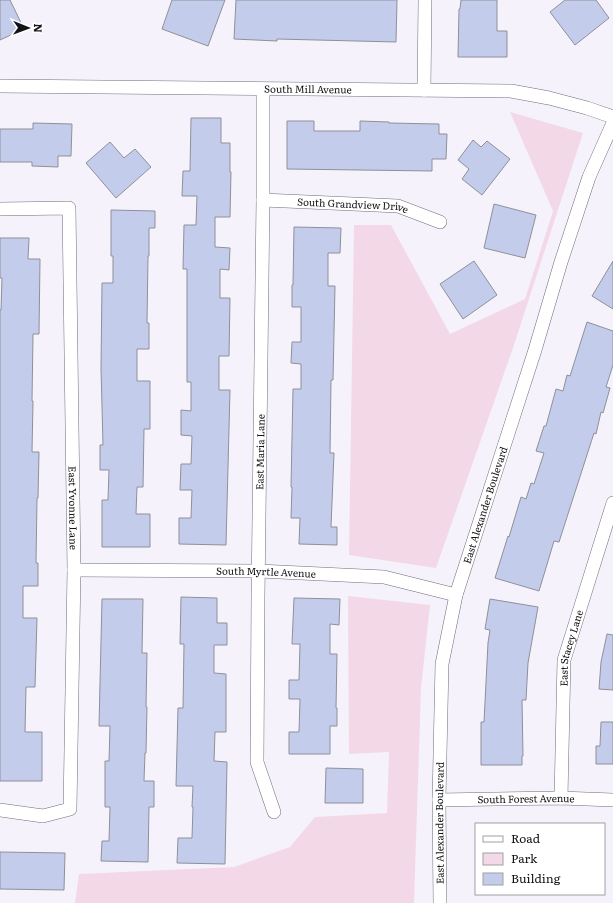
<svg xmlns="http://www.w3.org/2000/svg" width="613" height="903" viewBox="0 0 613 903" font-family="Literata,serif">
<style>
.green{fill:#f3d9e7}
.building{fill:#c4ccec;stroke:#8e9099}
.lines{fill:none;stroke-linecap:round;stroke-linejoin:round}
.minor-casing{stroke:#706e77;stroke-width:14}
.minor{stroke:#fff;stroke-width:13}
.labels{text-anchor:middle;stroke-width:3;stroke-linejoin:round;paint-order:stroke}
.street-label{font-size:10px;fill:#131216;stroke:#fff}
</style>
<rect width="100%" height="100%" fill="#f5f2fc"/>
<g class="green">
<path d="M510,112L583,133L513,348L436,568L349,555L354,225H391L450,334L525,299L553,211Z"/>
<path d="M348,596L430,605L421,688L414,903H75L79,874L234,867L290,847L315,817L387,813L389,752L349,754Z"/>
</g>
<g class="building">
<path d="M0,0H10L24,29L0,40Z"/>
<path d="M172,0H225L208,46L162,29Z"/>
<path d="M236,0H397L396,42L277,39V41L234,39Z"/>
<path d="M461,0H497V31H507V57H458L459,9H460Z"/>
<path d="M565,0H596L609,18L575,45L550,12Z"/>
<path d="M191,118H221V143H230V172H231L230,217H215V247L230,248L229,270L220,269V298H230L229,356H219V390H230L226,545L179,544V518H191L192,490H180L181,464H191L192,436L181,435V410L191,411V382H187V269H183L184,225H196L197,196H182L183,171H190Z"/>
<path d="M287,121H314V131H360V121L389,122V123L439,124V134H447L446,159H432V171L287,169Z"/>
<path d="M33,123L72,124L71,156H58V167L32,166V162H0V129H33Z"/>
<path d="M473,140L481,147L487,141L510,159L482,195L462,179L469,169L458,160Z"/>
<path d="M110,142L124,158L135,149L151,167L116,198L86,163Z"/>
<path d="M494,204L536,215L525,258L484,248Z"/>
<path d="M111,210L155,211V228H149V256H148L147,323H149V349H137V381H150V429H144L143,487H137L136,514H150V547H102V500H108L109,470H100V445H103L101,368L102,283H113V256H111Z"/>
<path d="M294,227L341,228L340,253H328V286H335L333,380H331L330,453H334L331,527H337V545L299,544L300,518H291L292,487H291L293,389H301V364L291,363L292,342H301V307H292V285H293Z"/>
<path d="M0,238H29L28,259H40L39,334H33L32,401H33L32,452H39L38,498H37L36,563H38V586H23V618H37L35,687H26L25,732H42V781H0V310H1L2,278H0Z"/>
<path d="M474,261L497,295L463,319L440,284Z"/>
<path d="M613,261V309L592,296Z"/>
<path d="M587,322L613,331V365L606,387L610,388L603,413L601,412L596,434L594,433L559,542L554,541L539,591L495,578L508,536L509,537L521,497L526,499L531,483L534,484L544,453L536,451L544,426H546L556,389L563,391L567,375L570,376Z"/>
<path d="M181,597L217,598V623H227V645H214V673L226,674V732H215L214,761L227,762L225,864L177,863L178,838H192L193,807H192L193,786H176L178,708H183L184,644H180Z"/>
<path d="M294,598L340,599L339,625L330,624V654H337L336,708H337V726H330V754H289V732H299L300,699H289V680H299L300,644H292Z"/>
<path d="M102,599H143L142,653H147L146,707H147L146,753H145L144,781H154V807H149L148,862L101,861L102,841H109L110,807H105V761H109L110,726H99Z"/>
<path d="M490,599L538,607L528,663L526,700H522L523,756H522V765H481V722H484L488,643L490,630L485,629Z"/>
<path d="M607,634L613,635V690L599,689L601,662Z"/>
<path d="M601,722H613V764H596V746H600Z"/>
<path d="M326,768L363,769V803H325Z"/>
<path d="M0,852L65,853L64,890L0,889Z"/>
</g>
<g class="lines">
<g class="minor-casing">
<g id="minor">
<path id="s1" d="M0,86L511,91L549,98L587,108L613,117"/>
<path d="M263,89V200L258,597L257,762L274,812"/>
<path d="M424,90L425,0"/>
<path id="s2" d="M263,200L398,206L440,222"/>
<path id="s3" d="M0,209L69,208L74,570L70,809L43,816L0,810"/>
<path id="s4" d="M74,570L259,571L384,577L456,595"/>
<path id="s5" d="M561,798L564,660L613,503"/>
<path id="s6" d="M439,800L561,798L613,800"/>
<path id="s7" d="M440,903L439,800L442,664L456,595L535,350L561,262L589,177L613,123"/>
</g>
</g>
<use href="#minor" class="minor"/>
</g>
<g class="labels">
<g class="street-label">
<text dy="4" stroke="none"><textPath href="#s1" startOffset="308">South Mill Avenue</textPath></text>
<text dy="4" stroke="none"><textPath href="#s2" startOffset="90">South Grandview Drive</textPath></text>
<text transform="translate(260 452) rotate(-89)" y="4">East Maria Lane</text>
<text dy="4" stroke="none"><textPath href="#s7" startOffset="404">East Alexander Boulevard</textPath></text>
<text dy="4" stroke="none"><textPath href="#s3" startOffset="369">East Yvonne Lane</textPath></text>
<text dy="4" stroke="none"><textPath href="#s4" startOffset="192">South Myrtle Avenue</textPath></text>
<text dy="4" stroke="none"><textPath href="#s5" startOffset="151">East Stacey Lane</textPath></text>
<text dy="4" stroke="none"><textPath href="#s6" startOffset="87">South Forest Avenue</textPath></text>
<text dy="4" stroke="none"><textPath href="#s7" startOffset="80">East Alexander Boulevard</textPath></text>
</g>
</g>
<rect x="475" y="823" width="130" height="72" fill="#ffffff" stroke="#a1a0a2"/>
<rect x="483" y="836" width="20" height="6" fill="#ffffff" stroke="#a1a0a2"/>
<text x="511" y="843" font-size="12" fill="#131216">Road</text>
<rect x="483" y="853" width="20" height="12" fill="#f3d9e7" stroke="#a1a0a2"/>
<text x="511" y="863" font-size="12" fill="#131216">Park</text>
<rect x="483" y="873" width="20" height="12" fill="#c4ccec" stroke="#a1a0a2"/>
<text x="511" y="883" font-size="12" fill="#131216">Building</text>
<g transform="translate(28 28) rotate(91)" stroke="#ffffff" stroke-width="3" paint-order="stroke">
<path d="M0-3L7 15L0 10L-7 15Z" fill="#131216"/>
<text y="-6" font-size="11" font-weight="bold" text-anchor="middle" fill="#131216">N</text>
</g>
</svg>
